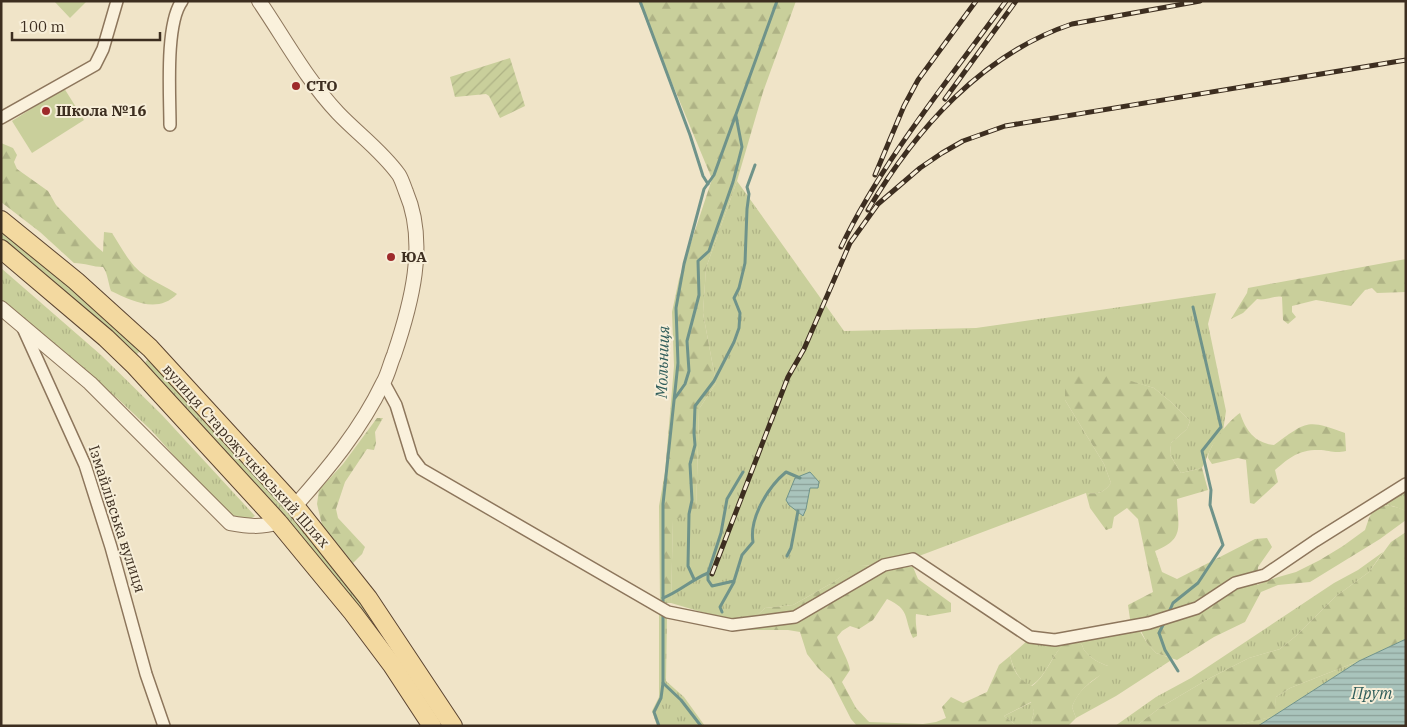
<svg xmlns="http://www.w3.org/2000/svg" width="1407" height="727" viewBox="0 0 1407 727" font-family="'IBM Plex Serif',serif">
<style>
.grass{fill:url(#grass-tufts)}
.forest{fill:url(#forest-firs)}
.park{fill:#c9cf9b}
.garden{fill:url(#garden-furrows)}
.water{fill:url(#water-rules);stroke:#6f938a}
.lines{fill:none;stroke-linecap:round;stroke-linejoin:round}
.stream{stroke:#6f938a;stroke-width:3}
.minor-casing{stroke:#8d765c;stroke-width:14}
.tertiary-casing{stroke:#8d765c;stroke-width:16}
.primary-casing{stroke:#5b4430;stroke-width:20}
.minor{stroke:#faf1dc;stroke-width:11}
.tertiary{stroke:#faf1dc;stroke-width:14}
.primary{stroke:#f3d9a0;stroke-width:18}
.rail-casing{stroke:#3d2e20;stroke-width:5}
.rail{stroke:#f7eed8;stroke-width:3;stroke-dasharray:9;stroke-linecap:butt}
.poi-dot{fill:#9e2a2b;stroke:#f7eed8;stroke-width:2}
.labels{text-anchor:middle;stroke-width:4;stroke-linejoin:round;paint-order:stroke}
.poi-label{font-size:15px;font-weight:bold;fill:#3d2e20;stroke:#f7eed8;text-anchor:start}
.street-label{font-size:15px;fill:#3d2e20;stroke:#f7eed8}
.water-label{font-size:16px;font-style:italic;fill:#2f5d5a;stroke:#f7eed8}
</style>
<defs>
<pattern id="grass-tufts" width="24" height="20" patternUnits="userSpaceOnUse" patternTransform="scale(1.25)"><rect width="24" height="20" fill="#c9cf9b"/><path d="M3 7l-1-3M5 7V3M7 7l1-3M15 17l-1-3M17 17v-4M19 17l1-3" fill="none" stroke="#aeb285"/></pattern>
<pattern id="forest-firs" width="22" height="20" patternUnits="userSpaceOnUse" patternTransform="scale(1.25)"><rect width="22" height="20" fill="#c9cf9b"/><path d="M5 1l3.5 6h-7zM16 11l3.5 6h-7z" fill="#aeb285"/></pattern>
<pattern id="garden-furrows" width="10" height="10" patternUnits="userSpaceOnUse" patternTransform="scale(1.25)"><rect width="10" height="10" fill="#c9cf9b"/><path d="M-1 1l2-2M0 10L10 0M9 11l2-2" fill="none" stroke="#aeb285"/></pattern>
<pattern id="water-rules" width="6" height="5" patternUnits="userSpaceOnUse" patternTransform="scale(1.25)"><rect width="6" height="5" fill="#a9c4bc"/><path d="M0 2.5h6" fill="none" stroke="#8ba098"/></pattern>
</defs>
<rect width="100%" height="100%" fill="#f0e4c8"/>
<g class="grass">
<path d="M737,181L844,331L976,328L1216,293L1208,324L1226,411L1223,431L1212,446L1202,468L1181,473L1170,455L1171,443L1187,429L1190,421L1171,402L1154,388L1133,382L1065,400L1104,464L1111,483C1104,493 1098,494 1086,493L919,556L912,555L871,565L857,566L832,583L793,605L765,608L752,620L732,621L671,603L673,519L696,511L699,409L716,383L703,313L706,268Z"/>
<path d="M1,227L73,285L140,351L137,354L133,355L1,243Z"/>
<path d="M1,268L101,355L162,415L255,516L250,519L240,518L231,515L199,484L152,431L117,398L1,303Z"/>
<path d="M151,358L289,509L362,600L396,656L144,366L146,361Z"/>
<path d="M1406,488V511L1393,506L1383,505Z"/>
<path d="M1383,552L1369,572L1335,597L1297,635L1280,649L1249,658L1210,678L1161,707L1136,726H1115L1156,697L1191,678L1334,583L1358,570Z"/>
<path d="M659,611L667,616L666,681L684,697L705,726H657L652,711L659,697Z"/>
<path d="M1138,628L1147,643L1156,653L1173,659L1116,696L1076,718L1072,707C1082,682 1095,684 1108,666C1099,663 1090,658 1084,650C1082,645 1082,643 1077,640Z"/>
<path d="M1027,641L1066,643C1051,654 1048,675 1031,686C1018,680 1014,670 1010,656Z"/>
<path d="M1359,661L1258,726H1234L1274,716L1276,697L1290,688Z"/>
<path d="M1032,702L1034,712L1031,723L1035,726H1017L1004,716Z"/>
</g>
<g class="forest">
<path d="M638,1H796L763,92L737,181L706,268L703,313L716,383L699,409L696,512L673,520L671,603H660L659,506L665,472L674,366L672,312L679,279L712,179Z"/>
<path d="M1,143L13,148L17,155L14,162L17,169L48,191L56,205L97,247L103,252L104,232L112,233C122,248 130,266 146,276C156,283 167,287 177,294C158,314 132,301 111,291C108,283 108,274 103,267C93,267 85,263 74,263L40,232L1,202Z"/>
<path d="M1406,259V292L1377,293L1372,288L1365,290L1351,306L1316,300L1292,306V312L1296,317L1288,324L1283,320L1282,297C1275,295 1266,301 1257,299L1243,313L1231,319L1247,293L1248,288Z"/>
<path d="M1108,374L1154,388L1171,402L1190,421L1187,429L1171,443L1170,455L1181,473L1202,468L1208,490L1177,499C1178,527 1185,539 1155,551L1162,572L1177,579L1255,539L1267,538L1272,547L1258,567L1257,585L1275,578L1296,572L1320,560L1343,546L1365,530L1369,518L1375,507C1387,504 1395,506 1406,511V520L1380,539L1310,582L1278,585L1261,592L1245,622L1214,637L1177,660L1156,653L1147,643L1141,631L1130,619L1128,605L1153,592L1138,519L1127,508L1114,517L1112,528L1106,530L1090,508L1086,493C1098,494 1104,493 1111,483L1104,464L1065,400V386L1078,375Z"/>
<path d="M1240,413C1246,431 1255,443 1274,445C1307,421 1307,419 1345,433L1346,451C1334,454 1330,450 1318,450C1298,450 1289,458 1275,470L1278,482L1254,504L1250,503L1246,460L1238,458L1212,464L1208,458C1209,445 1229,420 1240,413Z"/>
<path d="M377,418H383L375,432L376,443L374,450L367,449L345,482L336,509L338,518L365,547L362,554L353,563L322,525L317,504L319,490L343,464Z"/>
<path d="M1406,532V639L1359,661L1290,688L1276,697L1275,716L1234,726H1136L1161,707L1210,678L1249,658L1280,649L1297,635L1335,597L1369,572L1391,542Z"/>
<path d="M857,565L913,567L918,579L951,603V612L929,616L916,614C915,622 917,629 917,636L913,638C903,617 911,610 887,599L873,620L859,629L850,626L842,631L837,637C840,647 849,661 850,670L842,682L856,708L869,722L923,724L936,722L946,718L942,707L951,697L963,703L987,692L999,665L1010,656C1014,671 1017,679 1032,686C1047,676 1055,648 1066,643C1069,641 1074,641 1077,640C1082,643 1082,645 1084,650C1090,658 1099,663 1108,666L1109,670C1092,680 1080,688 1072,707L1076,718L1068,726H1035L1031,723L1034,712L1031,702L1004,716L1017,726H857L851,719L831,680L818,668L807,654L800,632L788,630H741L765,608L793,605L832,583Z"/>
</g>
<g class="park">
<path d="M54,1H87L70,18Z"/>
<path d="M64,88L84,120L32,153L12,121Z"/>
</g>
<path class="garden" d="M510,58L525,106L500,118L489,96L486,94L455,97L450,77Z"/>
<g class="water">
<path d="M810,472L819,482L818,488H810L806,509L803,516L789,505L786,500L795,478Z"/>
<path d="M1406,639V726H1258L1359,661Z"/>
</g>
<g class="lines">
<g class="stream">
<path d="M640,1L690,135L703,176L708,184"/>
<path d="M675,398L685,384L689,371L687,341L699,295L698,261L709,251L733,182L742,147L736,116"/>
<path d="M743,472L727,499L721,533L708,573V580L712,586L734,581L742,555L753,542C749,518 768,487 786,472L800,478"/>
<path d="M787,556L791,548L798,511"/>
<path d="M694,579L688,566L689,514L692,500L690,464L695,445L694,433L695,406L714,381L734,342L739,328L740,313L734,298L739,288L745,263L747,209L749,194L747,187L755,165"/>
<path d="M663,598C679,592 691,580 708,573"/>
<path d="M663,605V504L678,363L676,308L684,264L704,189L714,175L777,1"/>
<path d="M663,611V683L681,700L701,726"/>
<path d="M722,612L720,607L734,582"/>
<path d="M1169,612L1173,603L1198,583L1223,545L1210,505L1211,490L1202,451L1221,427L1193,307"/>
<path d="M1165,621L1159,633L1165,650L1178,671"/>
<path d="M659,726L654,712L661,698L663,683"/>
</g>
<g class="minor-casing">
<g id="minor">
<path d="M1,118L95,65L103,49L117,1"/>
<path d="M170,125C170,95 165,24 182,1"/>
<path d="M23,328L85,465L111,547L146,674L164,726"/>
<path d="M384,383L396,405L412,457L421,469L668,612L732,625L795,617L884,565L913,559L1030,637L1055,640L1149,623L1197,608L1235,583L1265,575L1315,541L1406,484"/>
</g>
</g>
<g class="tertiary-casing">
<g id="tertiary">
<path d="M259,1C285,39 306,79 338,113C358,134 382,151 399,175C402,180 404,187 406,192C428,243 411,305 394,355C390,364 388,375 383,383C361,429 328,469 295,506"/>
<path d="M1,308L90,383L230,523C247,526 262,528 278,522"/>
</g>
</g>
<g class="primary-casing">
<g id="primary">
<path d="M1,220L76,281L150,348L295,506L368,598L453,726"/>
<path d="M1,249L106,338L134,365L278,522L353,613L392,665L432,726"/>
</g>
</g>
<use href="#minor" class="minor"/>
<use href="#tertiary" class="tertiary"/>
<use href="#primary" class="primary"/>
<g class="rail-casing">
<g id="rail">
<path d="M945,99L1016,1"/>
<path d="M875,175L904,106L918,80L976,1"/>
<path d="M868,210C915,130 982,54 1072,24L1200,1"/>
<path d="M841,247C884,158 948,81 1006,1"/>
<path d="M712,574L788,377L804,349L850,243L878,204L920,168L942,153L963,141L1005,126L1406,60"/>
</g>
</g>
<use href="#rail" class="rail"/>
</g>
<g class="poi-dot">
<circle cx="296" cy="86" r="5"/>
<circle cx="46" cy="111" r="5"/>
<circle cx="391" cy="257" r="5"/>
</g>
<g class="labels">
<g class="poi-label">
<text x="306" y="91">СТО</text>
<text x="56" y="116">Школа №16</text>
<text x="401" y="262">ЮА</text>
</g>
<g class="street-label">
<text transform="translate(246 456) rotate(48)" y="5">вулиця Старожучківський Шлях</text>
<text transform="translate(117 519) rotate(72)" y="5">Ізмайлівська вулиця</text>
</g>
<g class="water-label">
<text transform="translate(662 362) rotate(-88)" y="6">Мольниця</text>
<text x="1372" y="699">Прут</text>
</g>
</g>
<rect width="1407" height="727" fill="none" stroke="#3d2e20" stroke-width="5"/>
<path d="M12 32v8h148v-8" fill="none" stroke="#3d2e20" stroke-width="2.5"/>
<text x="20" y="32" font-size="15" fill="#3d2e20" stroke="#f7eed8" stroke-width="4" paint-order="stroke">100 m</text>
</svg>
